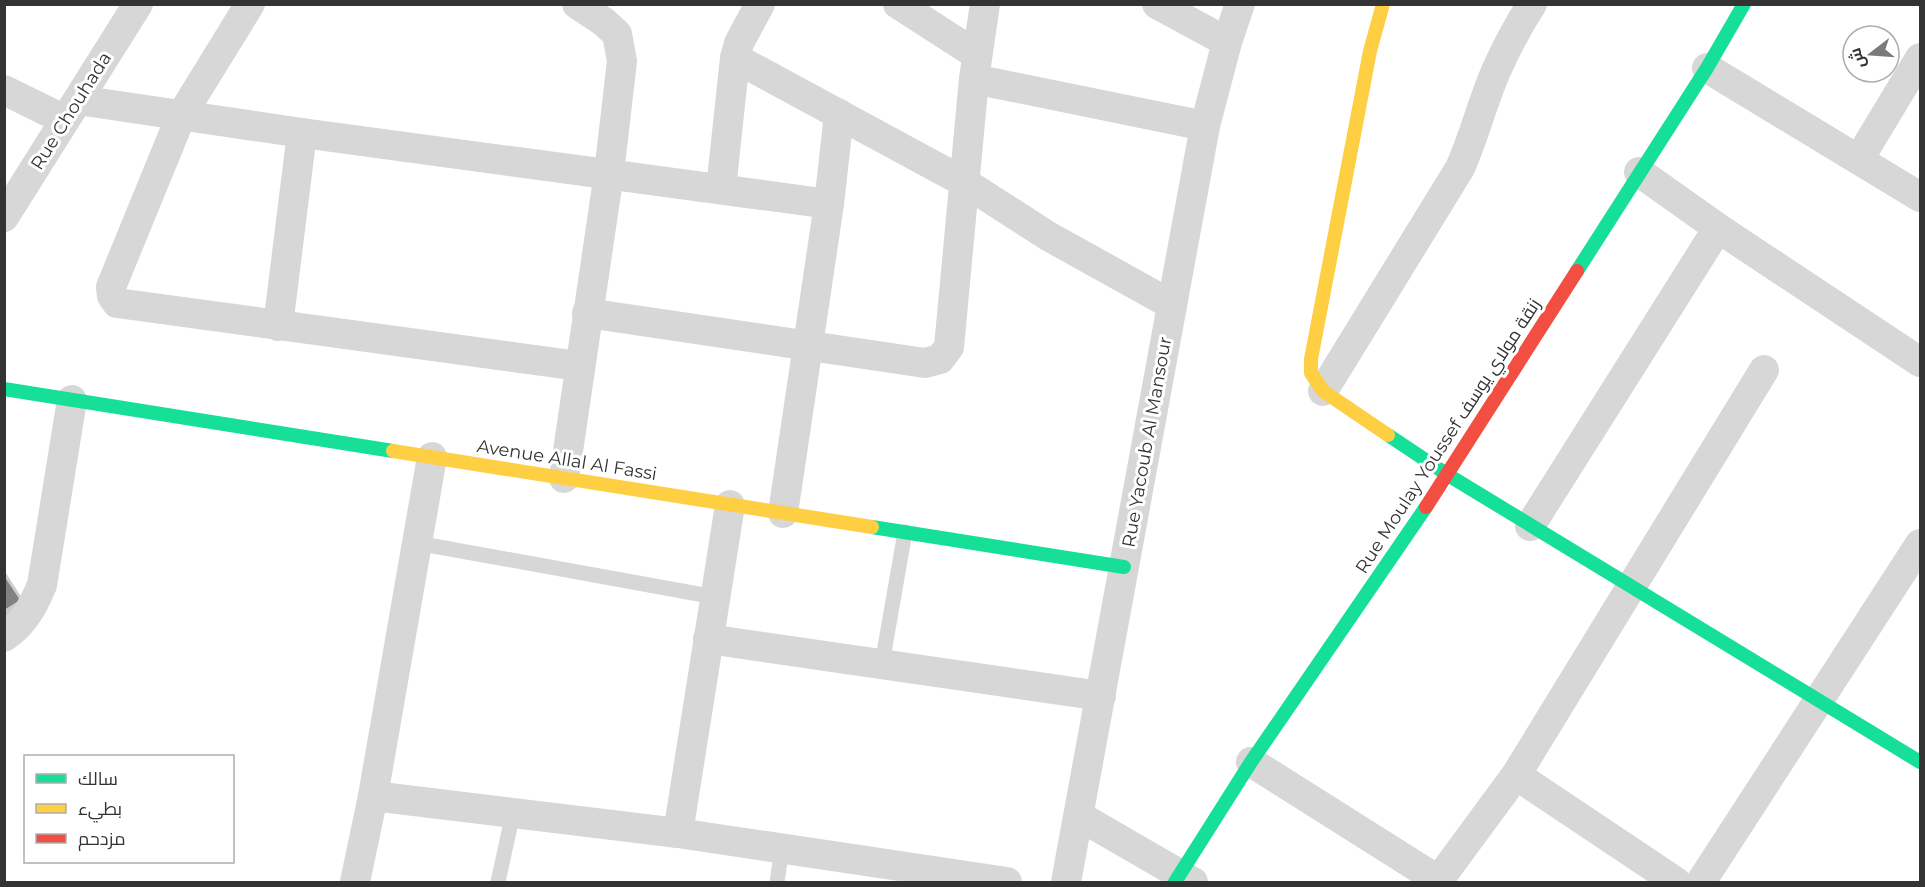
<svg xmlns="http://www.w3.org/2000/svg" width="1925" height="887" viewBox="0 0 1925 887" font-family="Montserrat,Cairo,sans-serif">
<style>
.shadow{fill:#0003}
.building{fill:#818181}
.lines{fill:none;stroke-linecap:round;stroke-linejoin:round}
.lane{stroke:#d7d7d7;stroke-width:15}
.street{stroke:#d7d7d7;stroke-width:30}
.fast{stroke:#16e098;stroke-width:14}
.slow{stroke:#ffcf43;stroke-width:14}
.jam{stroke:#f24e42;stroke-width:14}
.labels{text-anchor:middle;stroke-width:6;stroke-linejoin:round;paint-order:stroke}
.street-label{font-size:18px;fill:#333;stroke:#fff}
</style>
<rect width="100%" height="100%" fill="#fff"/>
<path class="shadow" d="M4,570L33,615L4,632Z"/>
<path class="building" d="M4,576L20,600L4,610Z"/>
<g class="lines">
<g class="lane">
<path d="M417,543L715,597"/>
<path d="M882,664L905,532"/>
<path d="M498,882L513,813"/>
<path d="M777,882L782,848"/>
</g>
<g class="street">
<path d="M250,4L181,116L111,287L112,296L117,303L579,366"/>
<path d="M898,4L977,55"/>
<path d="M1157,4L1227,42"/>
<path d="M735,58L964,182L1048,236L1172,305"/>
<path d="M1707,68L1920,197"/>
<path d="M974,79L1205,126"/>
<path d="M4,90L65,120"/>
<path d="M78,100L302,133L829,204"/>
<path d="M1859,159L1920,58"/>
<path d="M1639,172L1718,228L1920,362"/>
<path d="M721,189L735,58L739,43L760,4"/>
<path d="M4,217L138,4"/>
<path d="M587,313L925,363L940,359L949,347L974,79L985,4"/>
<path d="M278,326L302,133"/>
<path d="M1323,391L1460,168C1474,137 1482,103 1496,71C1506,48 1518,26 1532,4"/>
<path d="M564,478L609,173L622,61L617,34L604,22L577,4"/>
<path d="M783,513L829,204L839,114"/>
<path d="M1530,526L1718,228"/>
<path d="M4,637C24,624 33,606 42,585L72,400"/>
<path d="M708,639L1101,696"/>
<path d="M1251,762L1441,882"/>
<path d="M1516,775L1676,882"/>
<path d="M373,796L432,457"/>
<path d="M1079,816L1193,882"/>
<path d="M678,833L1007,882"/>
<path d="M1438,881L1516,775L1764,370"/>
<path d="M355,882L373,796L678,833L730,505"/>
<path d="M1066,882L1205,126L1227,42L1240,4"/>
<path d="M1701,882L1920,544"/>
</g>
<g class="fast">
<path d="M1577,271L1707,68L1744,4"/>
<path d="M4,389L393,451"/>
<path d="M1388,435L1448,475L1920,762"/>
<path d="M872,527L1124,567"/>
<path d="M1175,882L1251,762L1426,507"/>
</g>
<g class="slow">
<path d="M1383,4L1370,51L1311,359V373L1323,391L1388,435"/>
<path d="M393,451L872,527"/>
</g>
<path class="jam" d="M1426,507L1577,271"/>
</g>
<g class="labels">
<g class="street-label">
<text transform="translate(71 111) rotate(-58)" y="6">Rue Chouhada</text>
<text transform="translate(1448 436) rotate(-57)" y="6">Rue Moulay Youssef زنقة مولاي يوسف</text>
<text transform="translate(1147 442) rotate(-80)" y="6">Rue Yacoub Al Mansour</text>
<text transform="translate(567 460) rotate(9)" y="6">Avenue Allal Al Fassi</text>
</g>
</g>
<rect width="1925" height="887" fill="none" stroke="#333333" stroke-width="12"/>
<rect x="24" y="755" width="210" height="108" fill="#ffffff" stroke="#adadad" stroke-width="1.5"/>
<rect x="36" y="774" width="30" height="9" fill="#16e098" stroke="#adadad" stroke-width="1.5"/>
<text x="78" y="785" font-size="18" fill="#333333">سالك</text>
<rect x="36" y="804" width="30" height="9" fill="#ffcf43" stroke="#adadad" stroke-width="1.5"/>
<text x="78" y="815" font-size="18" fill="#333333">بطيء</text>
<rect x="36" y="834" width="30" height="9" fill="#f24e42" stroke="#adadad" stroke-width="1.5"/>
<text x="78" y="845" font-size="18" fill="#333333">مزدحم</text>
<g transform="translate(1871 54) rotate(253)"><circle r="28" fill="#ffffff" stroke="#adadad" stroke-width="1.5"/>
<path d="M0-4.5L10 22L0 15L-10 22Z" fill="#7a7a7a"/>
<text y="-9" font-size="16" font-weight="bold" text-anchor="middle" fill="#333333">ش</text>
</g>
</svg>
